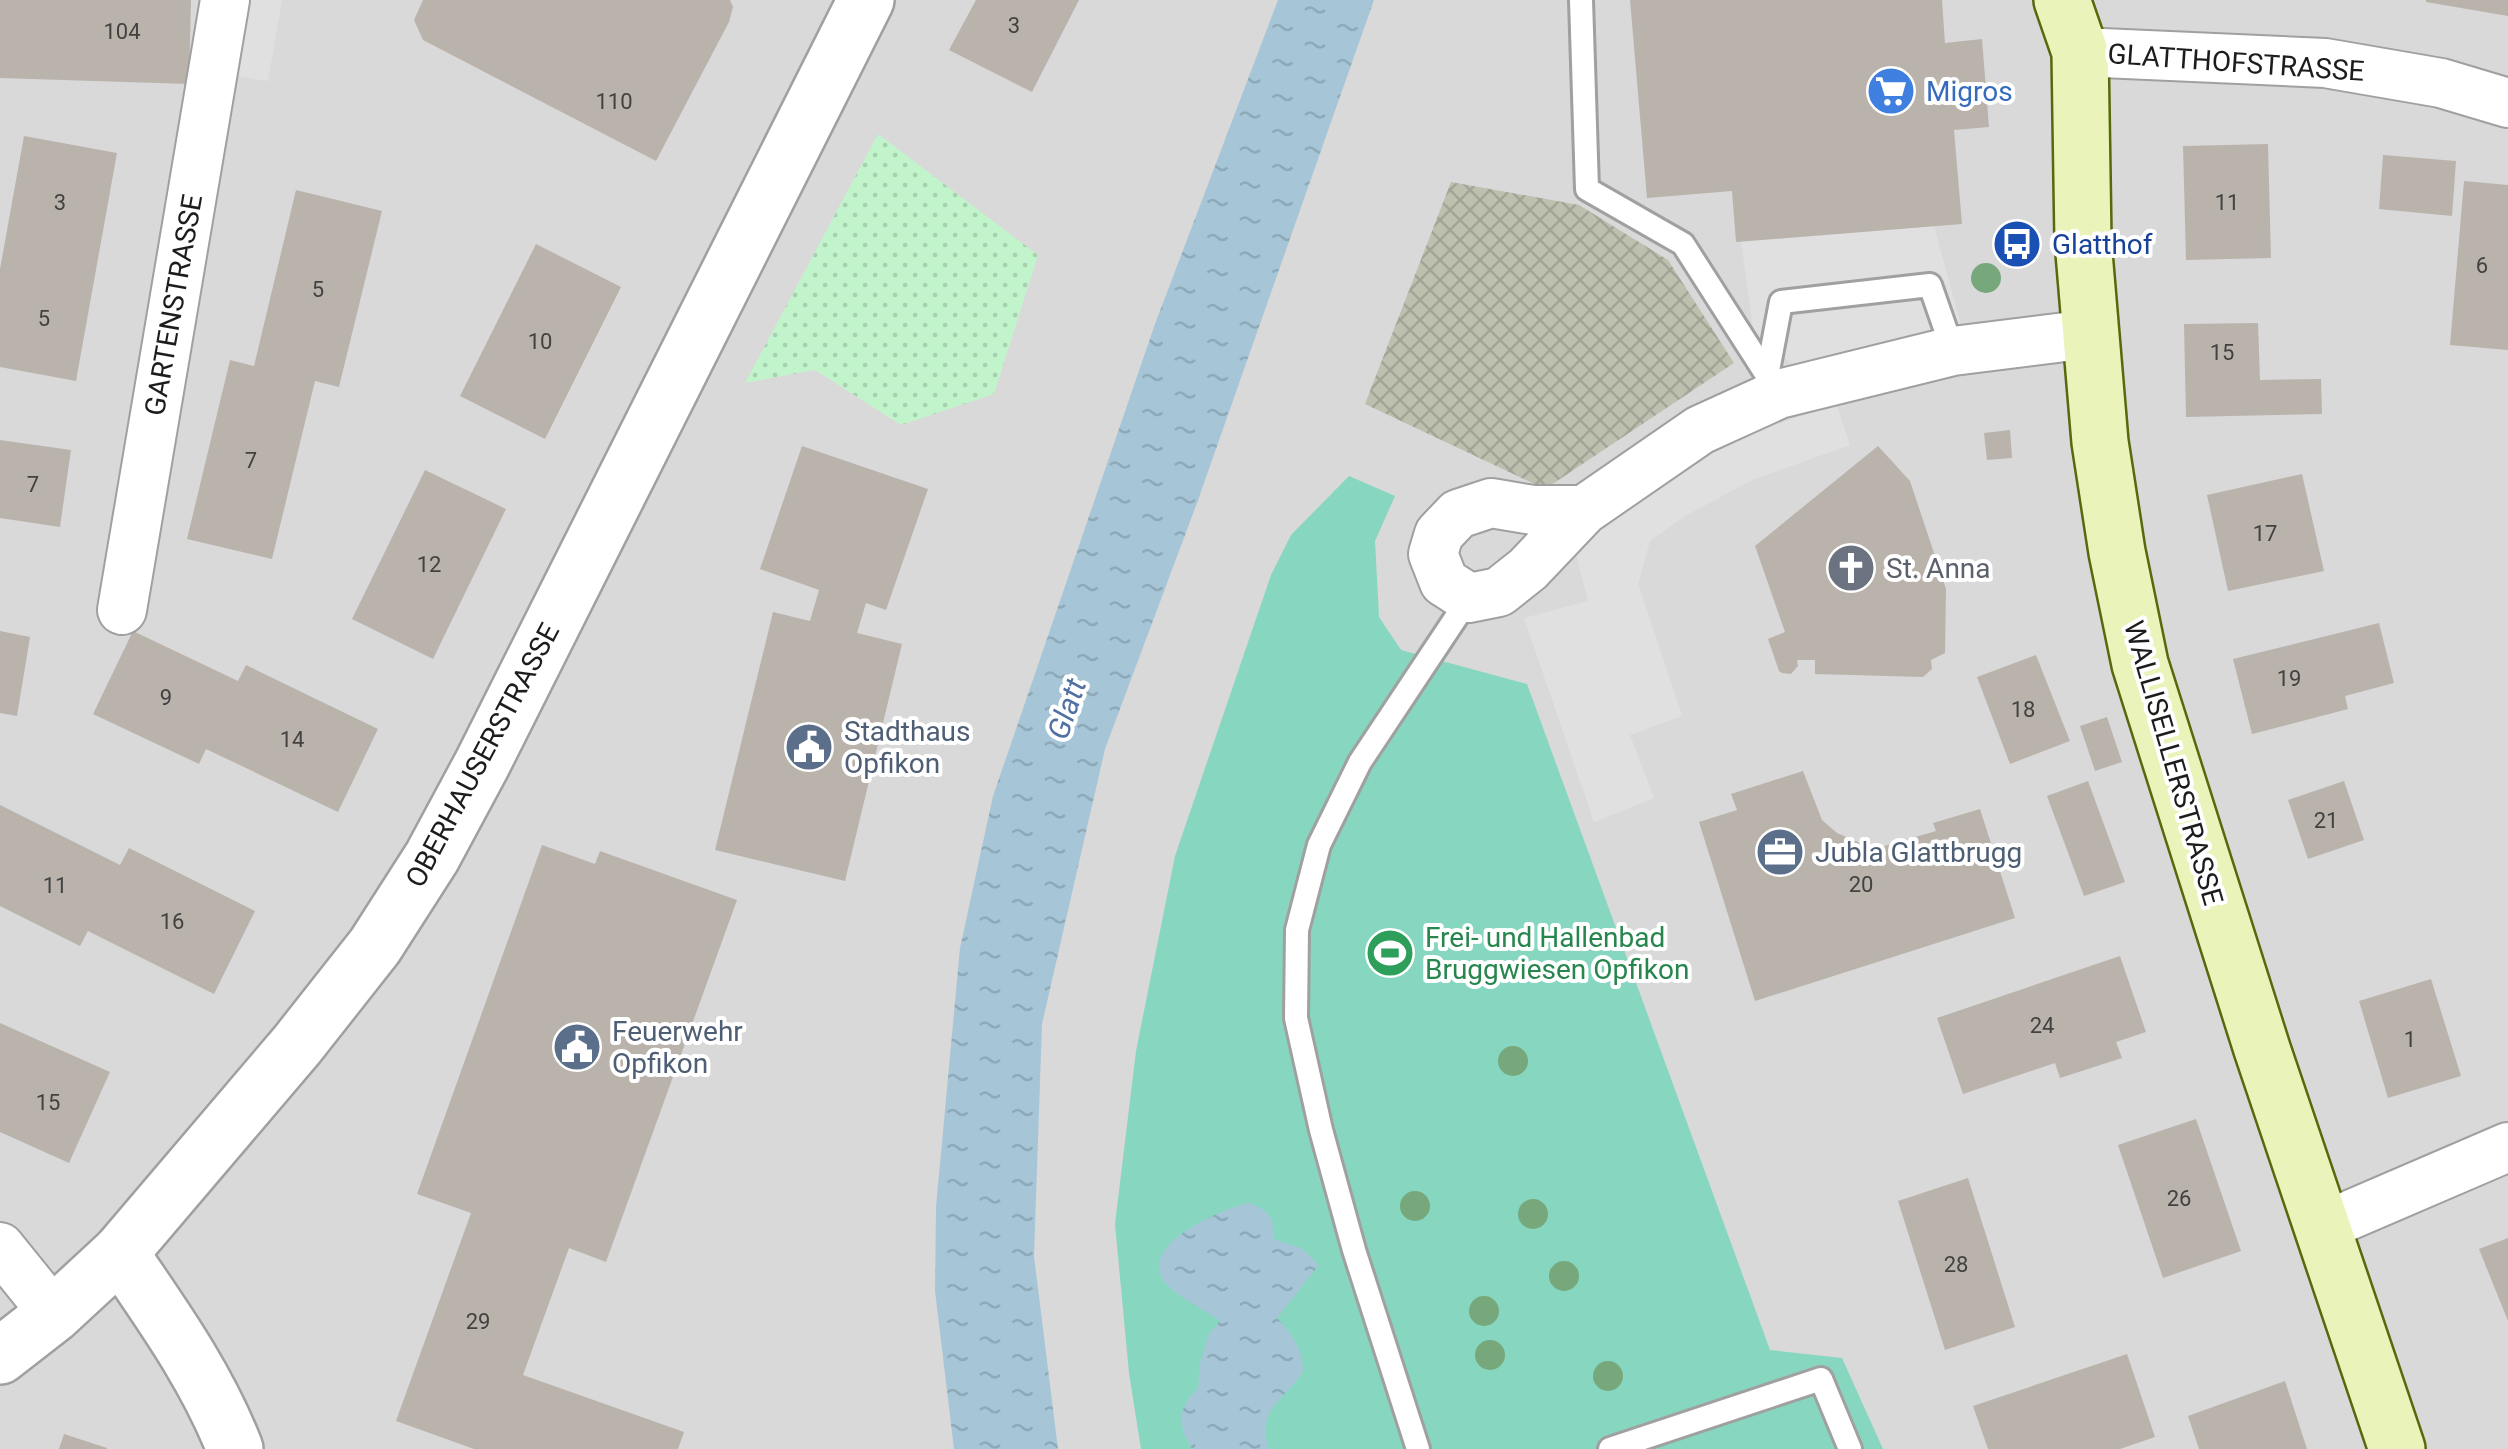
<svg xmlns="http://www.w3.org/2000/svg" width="2508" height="1449" viewBox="0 0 2508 1449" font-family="Roboto,sans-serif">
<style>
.residential{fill:#dad9d9}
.construction{fill:url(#construction-cross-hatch)}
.park{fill:url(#park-dots)}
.pitch{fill:#86d6c0}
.parking{fill:#e0e0e0}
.water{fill:url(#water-ripples)}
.building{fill:#b9b3ac}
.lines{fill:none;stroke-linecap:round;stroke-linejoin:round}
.service-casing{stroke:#a0a0a0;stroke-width:28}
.minor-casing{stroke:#a0a0a0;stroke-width:52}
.tertiary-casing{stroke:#a0a0a0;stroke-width:60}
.secondary-casing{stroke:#55690d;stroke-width:60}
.service{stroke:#fff;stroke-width:22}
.minor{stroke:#fff;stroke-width:48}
.tertiary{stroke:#fff;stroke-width:55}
.secondary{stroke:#eaf4ba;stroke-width:55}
.tree{fill:#76a87b}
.labels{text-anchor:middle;stroke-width:8;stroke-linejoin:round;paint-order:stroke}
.number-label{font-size:22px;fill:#434240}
.street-label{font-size:28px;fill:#1c1c1c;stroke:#fff}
.shop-label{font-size:28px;fill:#366cbe;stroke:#fff;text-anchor:start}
.transit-label{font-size:28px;fill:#164399;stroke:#fff;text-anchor:start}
.worship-label{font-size:28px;fill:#5b616d;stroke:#fff;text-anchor:start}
.service-label{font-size:28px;fill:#4e5e75;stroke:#fff;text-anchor:start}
.leisure-label{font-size:28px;fill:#27864d;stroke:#fff;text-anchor:start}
.water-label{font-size:30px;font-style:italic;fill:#5171a3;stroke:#fff}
</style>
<defs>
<pattern id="construction-cross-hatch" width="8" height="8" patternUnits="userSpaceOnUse" patternTransform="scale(2.5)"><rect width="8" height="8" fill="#bec0af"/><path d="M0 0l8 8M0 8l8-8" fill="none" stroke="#a3a496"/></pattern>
<pattern id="park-dots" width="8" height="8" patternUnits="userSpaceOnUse" patternTransform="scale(2.5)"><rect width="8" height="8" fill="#c2f4cc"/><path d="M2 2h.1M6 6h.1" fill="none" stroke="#a6d1af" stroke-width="1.8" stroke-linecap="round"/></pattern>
<pattern id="water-ripples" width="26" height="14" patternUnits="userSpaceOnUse" patternTransform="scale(2.5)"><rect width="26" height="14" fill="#a6c6d7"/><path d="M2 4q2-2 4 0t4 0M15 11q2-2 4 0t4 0" fill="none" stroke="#8eaab8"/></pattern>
</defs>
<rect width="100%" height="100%" fill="#edebe3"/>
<rect class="residential" x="0" y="0" width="2508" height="1449"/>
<path class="construction" d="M1451,182L1579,205L1668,260L1734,363L1545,489L1365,404Z"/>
<path class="park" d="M878,134L1038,255L994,394L901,425L815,370L745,383Z"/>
<path class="pitch" d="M1349,476L1395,496L1375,541L1379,617L1401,650L1527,684L1770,1350L1842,1358L1883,1449H1141L1129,1373L1115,1224L1136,1051L1175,856L1271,575L1291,535Z"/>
<g class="parking">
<path d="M248,0H282L268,81L235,76Z"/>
<path d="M1934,226L1961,325L1813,370L1795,366L1754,335L1741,242Z"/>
<path d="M1836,403L1850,445L1752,480L1685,516L1650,541L1638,584L1682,716L1630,735L1654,798L1594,822L1524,618L1588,601L1575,550L1589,533L1707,450Z"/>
</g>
<g class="water">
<path d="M1278,0H1374L1197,503L1105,749L1042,1024L1034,1256L1058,1449H954L935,1291L936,1207L960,948L993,796L1155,324Z"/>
<path d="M1249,1203C1270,1211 1274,1217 1273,1239L1301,1248L1319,1265L1277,1318C1291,1333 1304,1350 1303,1372C1284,1400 1256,1410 1269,1449H1192L1183,1432L1181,1414L1188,1399L1198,1388L1200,1363L1209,1333L1220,1321C1204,1309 1181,1299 1167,1285C1132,1247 1222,1208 1249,1203Z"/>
</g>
<g class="building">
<path d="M0,0H191L189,84L0,78Z"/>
<path d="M423,0H730L733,7L729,22L656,161L423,40L414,20Z"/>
<path d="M976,0H1079L1032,92L949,50Z"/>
<path d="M1630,0H1942L1945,43L1982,39L1989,127L1954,130L1962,224L1736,242L1732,191L1647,198Z"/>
<path d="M2426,0H2508V16L2426,2Z"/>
<path d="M24,136L117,153L76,381L0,367V269Z"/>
<path d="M2268,144L2271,258L2186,260L2183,146Z"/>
<path d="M2383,155L2456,161L2452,216L2379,209Z"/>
<path d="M2464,181L2508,185V350L2450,345Z"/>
<path d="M296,190L382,211L339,387L315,381L272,559L187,539L230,360L254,366Z"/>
<path d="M536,244L621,287L545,439L460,396Z"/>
<path d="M2258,323L2260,380L2321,379L2322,414L2186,417L2184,324Z"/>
<path d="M2010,430L2012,458L1987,460L1984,433Z"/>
<path d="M0,440L71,450L60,527L0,518Z"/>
<path d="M802,446L928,489L886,610L866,603L857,633L902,644L845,881L715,850L773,612L810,621L819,590L760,569Z"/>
<path d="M1878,446L1910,481L1946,589L1945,653L1931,660L1932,669L1923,677L1815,674V660H1797L1798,666L1791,674L1782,673L1779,671L1768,639L1785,632L1755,546Z"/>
<path d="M425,470L506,509L433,659L352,619Z"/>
<path d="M2302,474L2324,571L2228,591L2207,495Z"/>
<path d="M2379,623L2394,683L2345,696L2348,709L2252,734L2233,659Z"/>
<path d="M0,631L30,637L17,716L0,713Z"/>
<path d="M133,631L238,681L246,665L378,729L338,812L206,749L199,764L93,714Z"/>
<path d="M2036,655L2070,741L2010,764L1977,677Z"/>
<path d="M2107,717L2122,762L2095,771L2080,726Z"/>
<path d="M1803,771L1822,820L1837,833L1874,849L1936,831L1933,823L1980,809L2015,918L1755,1001L1699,822L1737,810L1731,794Z"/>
<path d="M2088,781L2125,882L2084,896L2047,796Z"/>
<path d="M2344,781L2364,840L2308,859L2288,800Z"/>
<path d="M0,805L120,865L129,848L255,911L214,994L88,931L80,946L0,906Z"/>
<path d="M542,845L595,864L600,851L737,900L606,1262L569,1248L523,1375L684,1432L678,1449H474L396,1421L471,1213L417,1194Z"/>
<path d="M2120,956L2146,1032L2116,1042L2122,1058L2060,1078L2055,1063L1963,1094L1937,1018Z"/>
<path d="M2431,979L2461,1076L2388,1098L2359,1001Z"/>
<path d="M0,1023L110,1072L69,1163L0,1132Z"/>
<path d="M2196,1119L2241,1251L2163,1278L2118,1145Z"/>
<path d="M1968,1178L2015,1327L1945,1350L1898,1201Z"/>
<path d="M2508,1238V1321L2479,1249Z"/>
<path d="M2127,1354L2155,1437L2120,1449H1988L1973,1406Z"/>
<path d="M2285,1381L2307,1449H2199L2188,1416Z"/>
<path d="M64,1434L107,1448V1449H59Z"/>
</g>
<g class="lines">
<g class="service-casing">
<g id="service">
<path d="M1581,0L1587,189L1683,244L1779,394"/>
<path d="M1767,376L1781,302L1930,285L1953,351"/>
<path d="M1418,1449L1354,1250L1321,1130L1296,1018L1297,930L1319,845L1360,762L1469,598"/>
<path d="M1610,1449L1821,1379L1850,1449"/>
</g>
</g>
<g class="minor-casing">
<g id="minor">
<path d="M2080,52L2325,63L2441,83L2508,103"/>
<path d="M1584,510H1533L1491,503L1458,514L1439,534L1433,554L1444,582L1469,598L1499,592L1528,569L1584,510L1700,430L1779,394L1953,351L2089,334"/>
<path d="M122,610L225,0"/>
<path d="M2322,1227L2508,1147"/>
<path d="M0,1247L54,1314"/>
</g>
</g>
<g class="tertiary-casing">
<g id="tertiary">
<path d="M120,1253C163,1316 207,1377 235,1449"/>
<path d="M0,1356L54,1314L120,1253L297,1045L375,946L432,857L482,764L866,0"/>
</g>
</g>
<g class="secondary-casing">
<path id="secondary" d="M2062,0L2080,52L2083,241L2100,442L2117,552L2140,664L2262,1049L2397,1449"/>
</g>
<use href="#service" class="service"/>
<use href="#minor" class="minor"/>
<use href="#tertiary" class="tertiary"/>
<use href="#secondary" class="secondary"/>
</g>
<g class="tree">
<circle cx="1986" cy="278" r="15"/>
<circle cx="1513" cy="1061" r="15"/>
<circle cx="1415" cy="1206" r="15"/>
<circle cx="1533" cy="1214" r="15"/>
<circle cx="1564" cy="1276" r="15"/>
<circle cx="1484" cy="1311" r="15"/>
<circle cx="1490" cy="1355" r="15"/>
<circle cx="1608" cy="1376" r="15"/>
</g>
<defs>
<g id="supermarket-disc" transform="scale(2.5)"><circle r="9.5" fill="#3f7fe0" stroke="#fff"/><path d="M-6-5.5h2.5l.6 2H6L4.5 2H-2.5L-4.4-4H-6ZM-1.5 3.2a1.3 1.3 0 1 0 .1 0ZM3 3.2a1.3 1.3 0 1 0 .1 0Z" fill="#fff"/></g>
<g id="bus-disc" transform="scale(2.5)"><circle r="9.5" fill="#1a4fb4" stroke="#fff"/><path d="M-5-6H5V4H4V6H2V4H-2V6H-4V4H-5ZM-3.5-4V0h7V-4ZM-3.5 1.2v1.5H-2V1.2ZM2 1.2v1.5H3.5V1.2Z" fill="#fff"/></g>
<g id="church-disc" transform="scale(2.5)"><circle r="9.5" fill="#6b7280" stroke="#fff"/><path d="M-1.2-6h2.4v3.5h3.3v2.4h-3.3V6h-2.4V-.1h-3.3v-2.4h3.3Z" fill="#fff"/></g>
<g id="civic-disc" transform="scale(2.5)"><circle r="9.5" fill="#5c6f8a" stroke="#fff"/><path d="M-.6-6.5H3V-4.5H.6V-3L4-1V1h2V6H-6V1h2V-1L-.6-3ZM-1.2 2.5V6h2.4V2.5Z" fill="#fff"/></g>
<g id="office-disc" transform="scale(2.5)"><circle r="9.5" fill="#5c6f8a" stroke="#fff"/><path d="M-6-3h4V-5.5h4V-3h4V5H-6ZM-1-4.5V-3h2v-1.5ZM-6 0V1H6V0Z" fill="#fff"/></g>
<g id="stadium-disc" transform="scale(2.5)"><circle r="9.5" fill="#2e9e5b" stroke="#fff"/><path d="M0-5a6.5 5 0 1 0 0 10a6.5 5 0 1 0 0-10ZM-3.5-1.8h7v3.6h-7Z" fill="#fff"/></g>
</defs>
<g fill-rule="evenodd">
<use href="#supermarket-disc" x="1891" y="91"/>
<use href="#bus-disc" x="2017" y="244"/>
<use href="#church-disc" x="1851" y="568"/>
<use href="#civic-disc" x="809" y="747"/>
<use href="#office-disc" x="1780" y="852"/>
<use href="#stadium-disc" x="1390" y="953"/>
<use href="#civic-disc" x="577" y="1047"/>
</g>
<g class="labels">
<g class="number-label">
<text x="1014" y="33">3</text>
<text x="122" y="39">104</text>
<text x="614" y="109">110</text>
<text x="60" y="210">3</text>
<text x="2227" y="210">11</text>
<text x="2482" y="273">6</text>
<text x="318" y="297">5</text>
<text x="44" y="326">5</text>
<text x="540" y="349">10</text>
<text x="2222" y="360">15</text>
<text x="251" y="468">7</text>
<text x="33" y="492">7</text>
<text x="2265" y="541">17</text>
<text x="429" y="572">12</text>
<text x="2289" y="686">19</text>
<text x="166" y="705">9</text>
<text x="2023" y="717">18</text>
<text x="292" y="747">14</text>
<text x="2326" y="828">21</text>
<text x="1861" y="892">20</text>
<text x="55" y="893">11</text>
<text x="172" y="929">16</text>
<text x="2042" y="1033">24</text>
<text x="2410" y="1047">1</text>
<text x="48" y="1110">15</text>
<text x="2179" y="1206">26</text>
<text x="1956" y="1272">28</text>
<text x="478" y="1329">29</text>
</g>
<g class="street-label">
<text transform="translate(2236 62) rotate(4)" y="10">GLATTHOFSTRASSE</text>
<text transform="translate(173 305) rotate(-80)" y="10">GARTENSTRASSE</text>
<text transform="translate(482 755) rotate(-62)" y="10">OBERHAUSERSTRASSE</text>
<text transform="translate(2174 763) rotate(74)" y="10">WALLISELLERSTRASSE</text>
</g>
<g class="shop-label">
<text x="1926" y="101">Migros</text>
</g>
<g class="transit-label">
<text x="2052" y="254">Glatthof</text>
</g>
<g class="worship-label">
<text x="1886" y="578">St. Anna</text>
</g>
<g class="service-label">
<text x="844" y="741">Stadthaus<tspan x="844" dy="32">Opfikon</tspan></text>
<text x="1815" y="862">Jubla Glattbrugg</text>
<text x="612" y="1041">Feuerwehr<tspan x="612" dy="32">Opfikon</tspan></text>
</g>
<g class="leisure-label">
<text x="1425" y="947">Frei- und Hallenbad<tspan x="1425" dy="32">Bruggwiesen Opfikon</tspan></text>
</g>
<g class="water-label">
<text transform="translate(1067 709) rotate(-71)" y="10">Glatt</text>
</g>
</g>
</svg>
